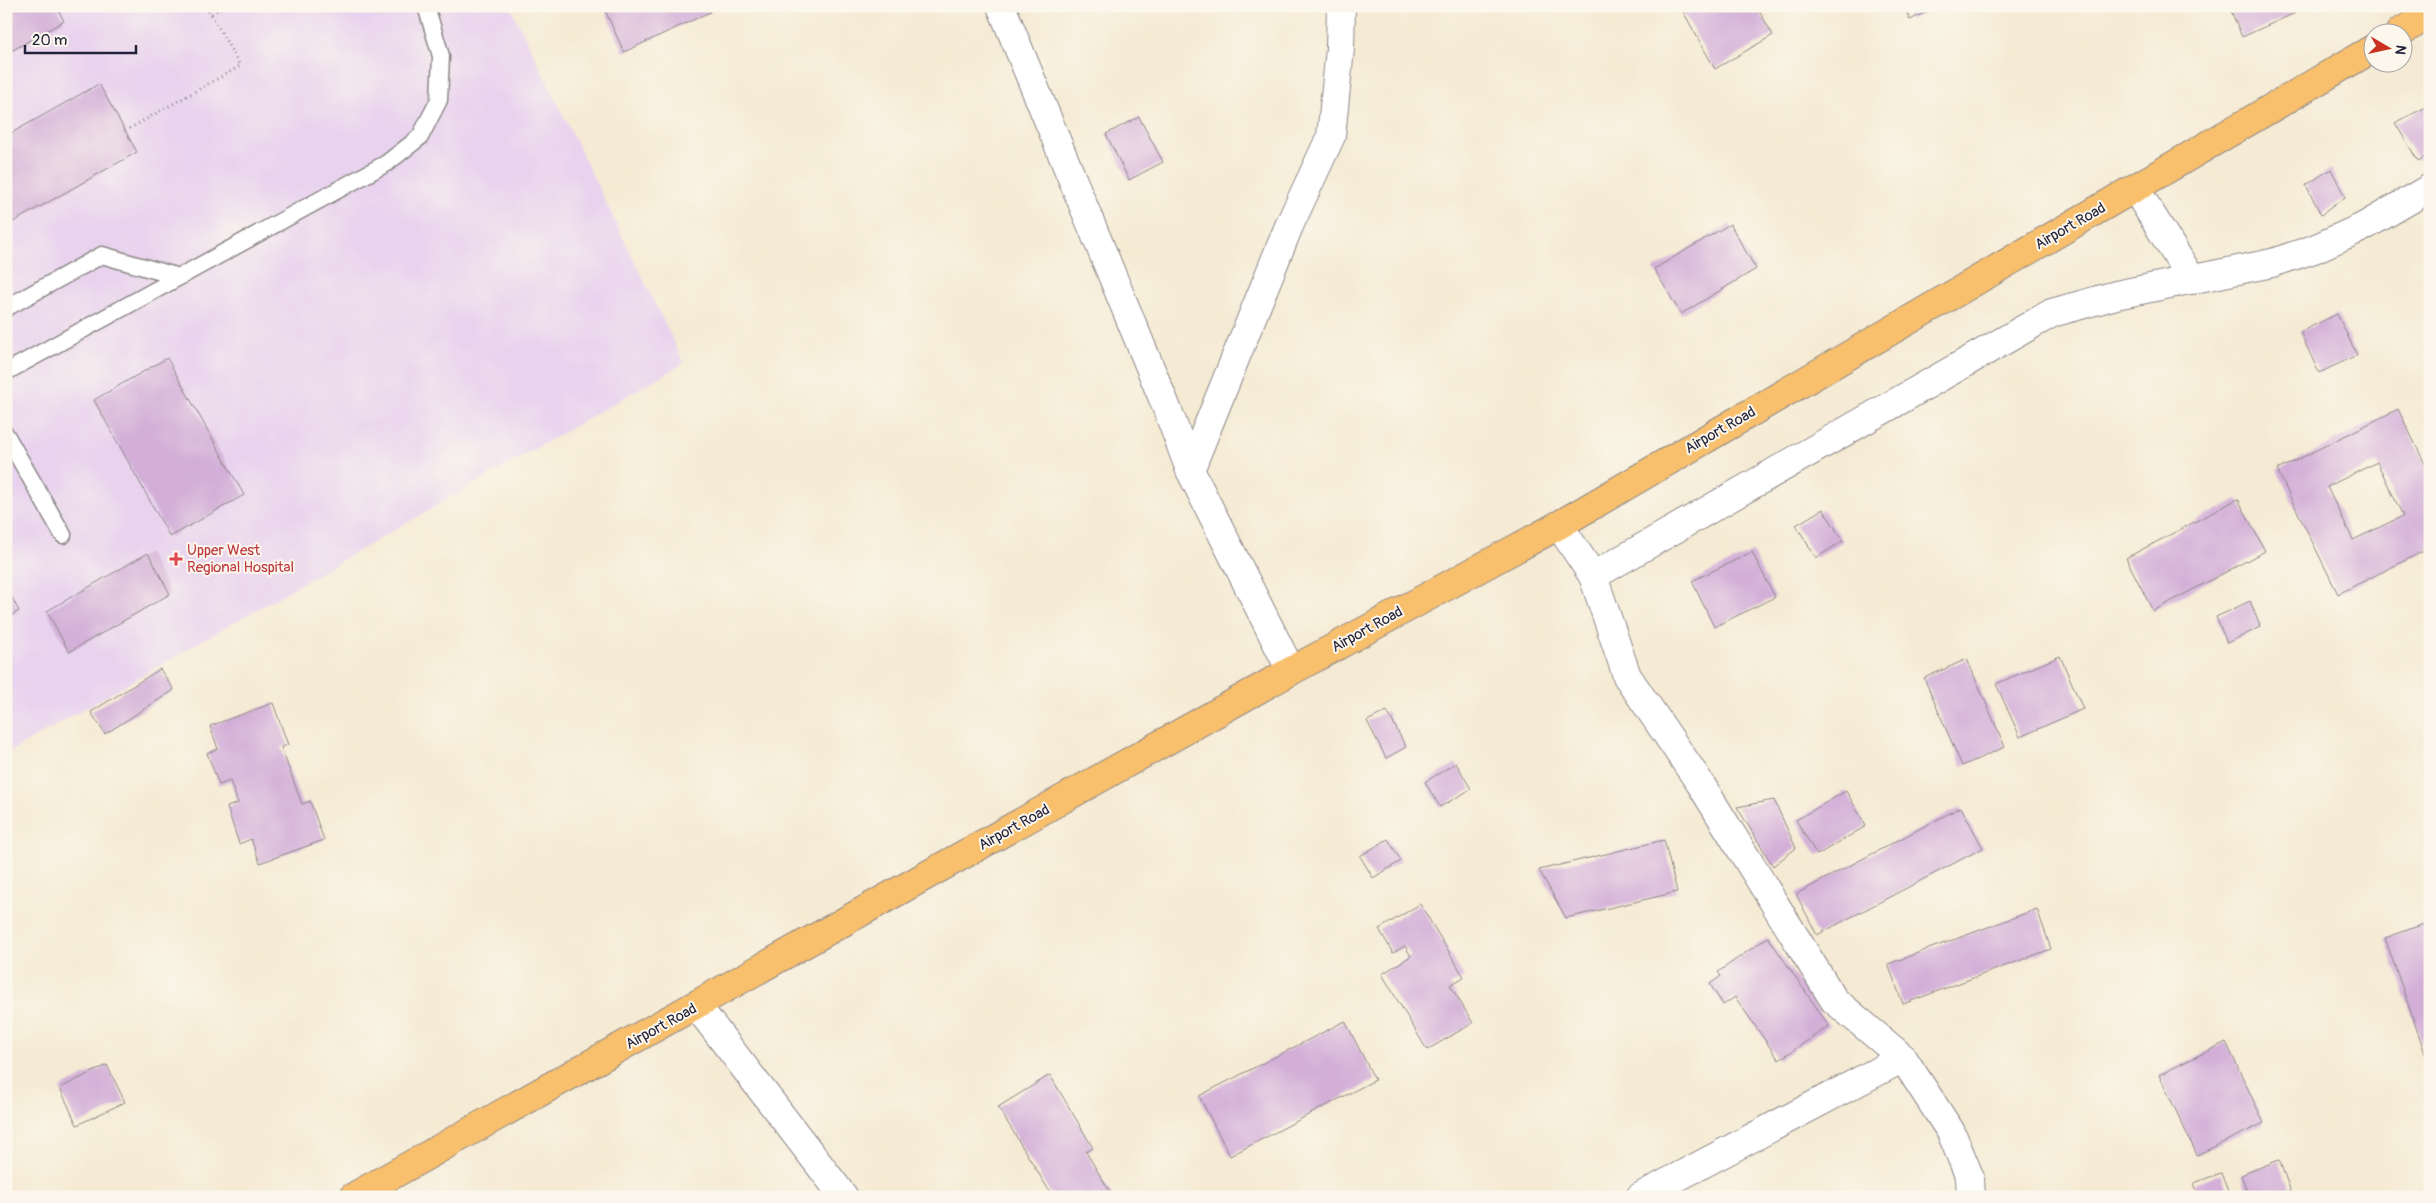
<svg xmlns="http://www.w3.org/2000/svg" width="2436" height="1203" viewBox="0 0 2436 1203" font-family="Pangolin,sans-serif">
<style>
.built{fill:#e8d2ee}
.building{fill:#d3afd8;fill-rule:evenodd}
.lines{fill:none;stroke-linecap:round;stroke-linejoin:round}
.service-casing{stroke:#8c8687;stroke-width:19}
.minor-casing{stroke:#8c8687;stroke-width:30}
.trunk-casing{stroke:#8c8687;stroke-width:30}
.path{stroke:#8c8687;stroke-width:3;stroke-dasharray:1 4;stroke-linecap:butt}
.service{stroke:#fff;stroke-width:16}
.minor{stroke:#fff;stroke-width:28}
.trunk{stroke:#f8bf6c;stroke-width:28}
.health-dot{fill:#e0444e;stroke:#fbf7ec;stroke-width:2}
.labels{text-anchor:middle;stroke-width:4;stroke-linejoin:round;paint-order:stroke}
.street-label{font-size:15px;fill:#22223b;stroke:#fbf7ec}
.health-label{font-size:15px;fill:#be3a42;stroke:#fbf7ec;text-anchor:start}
</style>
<rect width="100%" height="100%" fill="#fbf7ec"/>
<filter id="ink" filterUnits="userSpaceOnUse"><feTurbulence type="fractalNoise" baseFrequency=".02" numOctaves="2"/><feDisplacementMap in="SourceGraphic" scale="10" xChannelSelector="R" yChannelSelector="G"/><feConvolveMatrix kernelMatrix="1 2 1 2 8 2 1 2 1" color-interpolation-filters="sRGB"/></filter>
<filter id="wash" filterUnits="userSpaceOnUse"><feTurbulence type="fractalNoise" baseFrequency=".0096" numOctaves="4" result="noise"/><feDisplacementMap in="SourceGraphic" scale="20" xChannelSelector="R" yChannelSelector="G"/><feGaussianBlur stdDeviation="1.12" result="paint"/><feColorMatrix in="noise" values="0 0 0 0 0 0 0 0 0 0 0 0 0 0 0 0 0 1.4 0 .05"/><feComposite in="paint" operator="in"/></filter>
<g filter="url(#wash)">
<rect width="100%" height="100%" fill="#f5ead3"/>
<path class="built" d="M6,6H510L684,363L6,754Z"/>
<g id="blocks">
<g class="building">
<path d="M6,6H56L64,21L6,54Z"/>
<path d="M603,6H708L710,12L624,52Z"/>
<path d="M1680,6H1756L1773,35L1715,69Z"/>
<path d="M1904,6H1939L1910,20Z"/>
<path d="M2229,6H2291L2295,13L2242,37Z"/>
<path d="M99,84L137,152L6,226V136Z"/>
<path d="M2430,105V154L2418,161L2395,123Z"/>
<path d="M1139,117L1163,162L1129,180L1106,134Z"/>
<path d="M2331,169L2345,197L2321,215L2306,185Z"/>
<path d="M1730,224L1756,269L1681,314L1654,269Z"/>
<path d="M2337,314L2357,355L2319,373L2300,332Z"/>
<path d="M167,358L244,495L170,537L94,400Z"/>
<path d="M2398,409L2430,474V548L2338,594L2277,470ZM2377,462L2403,516L2353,540L2327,487Z"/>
<path d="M2238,499L2265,551L2153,611L2126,558Z"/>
<path d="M1823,509L1843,541L1816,558L1796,525Z"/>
<path d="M1752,552L1775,597L1714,627L1692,581Z"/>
<path d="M148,553L170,594L69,652L47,611Z"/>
<path d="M6,587L19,611L6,618Z"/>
<path d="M2250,601L2261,627L2227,643L2216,617Z"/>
<path d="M2060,656L2083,709L2020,737L1996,684Z"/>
<path d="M1967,659L2005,747L1962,766L1924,678Z"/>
<path d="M160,669L174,690L105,734L91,712Z"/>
<path d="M273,703L288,745L281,747L302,804L310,801L324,840L260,863L251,839L239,844L227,807L238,803L230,781L219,785L207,753L218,749L210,726Z"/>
<path d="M1387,711L1406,747L1386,758L1367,721Z"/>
<path d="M1456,763L1471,789L1440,807L1425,782Z"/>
<path d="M1846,791L1866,826L1817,855L1796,820Z"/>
<path d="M1774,800L1796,848L1773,866L1737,807Z"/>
<path d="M1961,807L1983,848L1817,935L1796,894Z"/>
<path d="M1388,839L1401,861L1373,878L1360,856Z"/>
<path d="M1664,840L1677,892L1566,918L1539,870Z"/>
<path d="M1420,904L1464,977L1450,985L1473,1023L1427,1050L1382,974L1411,956L1405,946L1393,953L1379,929Z"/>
<path d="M2037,909L2051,949L1903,1004L1888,964Z"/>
<path d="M2424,924L2430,941V1054L2426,1056L2385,938Z"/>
<path d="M1768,937L1829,1026L1779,1060L1735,997L1723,1005L1710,984L1721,976L1718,972Z"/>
<path d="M1345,1021L1375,1080L1230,1156L1199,1096Z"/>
<path d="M2226,1042L2264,1123L2197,1155L2159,1075Z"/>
<path d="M107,1065L125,1102L77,1125L60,1088Z"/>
<path d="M1050,1075L1093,1148L1086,1152L1113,1197H1053L998,1107Z"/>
<path d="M2279,1160L2293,1197H2249L2241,1175Z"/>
<path d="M2221,1173L2229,1194L2222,1197H2199L2194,1183Z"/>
</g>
</g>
</g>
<g filter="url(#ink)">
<use href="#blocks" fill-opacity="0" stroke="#8c8687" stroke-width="1"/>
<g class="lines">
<g class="service-casing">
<g id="service">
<path d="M6,308L102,255L179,277"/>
<path d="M6,372L387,163L420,137L439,100L441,56L426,6"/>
<path d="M6,435L63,535"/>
</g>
</g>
<g class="minor-casing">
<g id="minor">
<path d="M1001,6L1168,411L1190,470L1291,671"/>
<path d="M2135,188L2192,280"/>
<path d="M1190,470L1289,226L1331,136L1340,49L1341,6"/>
<path d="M1559,525L1593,576L1627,676L1700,783L1834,1000L1903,1058L1951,1132L1970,1178L1971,1197"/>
<path d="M1593,576L2052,313L2116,295L2272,263L2314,249L2363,227L2430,188"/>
<path d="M697,1006L844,1197"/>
<path d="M1640,1197L1903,1058"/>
</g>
</g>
<g class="trunk-casing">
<g id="trunk">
<path d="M2400,32L2430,15"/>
<path d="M353,1197L1291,671L1559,525L2374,48"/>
</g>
</g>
<g class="path">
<path d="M206,6L211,14L224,6"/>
<path d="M125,131L240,66L211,14"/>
</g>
<use href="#service" class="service"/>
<use href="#minor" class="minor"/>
<use href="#trunk" class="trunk"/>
</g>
</g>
<path class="health-dot" d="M173.5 551.5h5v5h5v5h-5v5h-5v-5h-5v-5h5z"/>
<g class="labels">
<g class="street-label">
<text transform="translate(2070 226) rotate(-30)" y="5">Airport Road</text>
<text transform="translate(1720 430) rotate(-30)" y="5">Airport Road</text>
<text transform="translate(1367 629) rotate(-29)" y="5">Airport Road</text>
<text transform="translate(1014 827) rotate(-29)" y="5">Airport Road</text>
<text transform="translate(661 1026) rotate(-29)" y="5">Airport Road</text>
</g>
<g class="health-label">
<text x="187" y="555">Upper West<tspan x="187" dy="17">Regional Hospital</tspan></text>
</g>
</g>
<rect width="2436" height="1203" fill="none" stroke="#fbf7ec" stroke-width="25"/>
<g transform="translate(2388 48) rotate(99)"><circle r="24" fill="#fbf7ec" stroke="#a4a2a5"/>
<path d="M0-4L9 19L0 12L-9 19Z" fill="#c8321e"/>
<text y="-8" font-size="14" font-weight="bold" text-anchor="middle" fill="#22223b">N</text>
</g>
<path d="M25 45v8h111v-8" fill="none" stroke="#22223b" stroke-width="2.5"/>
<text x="32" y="45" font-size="15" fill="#22223b" stroke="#fbf7ec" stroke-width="4" paint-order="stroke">20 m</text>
</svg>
